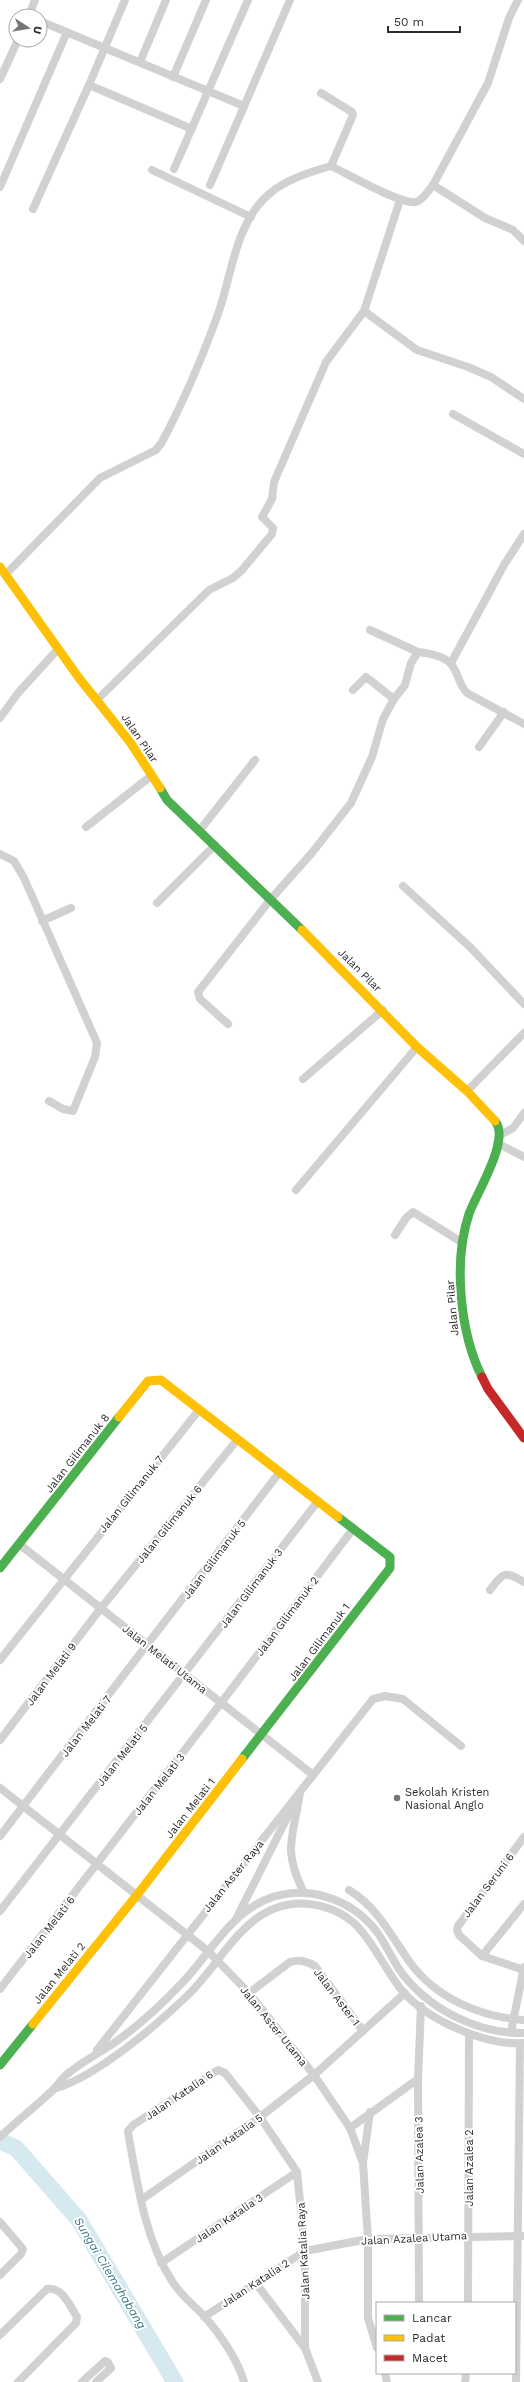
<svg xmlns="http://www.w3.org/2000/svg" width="524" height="2382" viewBox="0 0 524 2382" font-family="'Work Sans',sans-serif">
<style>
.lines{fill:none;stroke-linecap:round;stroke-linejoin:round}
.river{stroke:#d6e9f0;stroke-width:17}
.street{stroke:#d1d1d1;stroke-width:8}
.fast{stroke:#4caf50;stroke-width:9}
.slow{stroke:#ffc107;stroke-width:9}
.jam{stroke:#c62828;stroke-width:9}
.poi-dot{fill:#767676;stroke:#fff;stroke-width:1.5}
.labels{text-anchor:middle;stroke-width:4;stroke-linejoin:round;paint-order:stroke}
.street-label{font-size:11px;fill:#2c2c2c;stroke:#fff}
.poi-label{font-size:11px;fill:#2c2c2c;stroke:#fff;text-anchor:start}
.water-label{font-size:12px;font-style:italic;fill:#3b778c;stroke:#fff}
</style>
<rect width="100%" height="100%" fill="#fff"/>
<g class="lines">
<path class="river" d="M0,2141L16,2148L79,2220L175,2382"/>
<g class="street">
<path d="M125,0L89,85L192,129"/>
<path d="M29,16L35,0"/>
<path d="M40,21L244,106"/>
<path d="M140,62L166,0"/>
<path d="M173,77L206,0"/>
<path d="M0,79L18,40"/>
<path d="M321,93L352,112L353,115L331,166"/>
<path d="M174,169L248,0"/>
<path d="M152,170L251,217"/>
<path d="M210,185L290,0"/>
<path d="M433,185L485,218L513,230L524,241"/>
<path d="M0,187L67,32"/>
<path d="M33,209L89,85"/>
<path d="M364,311L417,350L468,367L491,377L524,399"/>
<path d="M453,414L524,454"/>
<path d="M6,574L100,478L156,450L162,442C184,401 202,358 218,314C232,275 235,224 268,195C284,180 310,172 331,166C348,174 401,205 416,202C423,200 428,191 433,185L488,83L509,18L518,0"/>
<path d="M370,630L418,652"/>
<path d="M451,663L504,565L524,534"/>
<path d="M353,690L366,677L394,699"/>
<path d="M97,700L209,590L233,578L242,570L272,534L273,528L262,517L272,499L274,482L326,362L364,311L400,200"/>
<path d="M0,718L18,693L58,649"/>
<path d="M479,747L504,712"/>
<path d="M86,827L151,776"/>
<path d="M200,830L255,760"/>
<path d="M0,854L14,861L24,878L97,1043L95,1057L73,1111L63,1109L49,1101"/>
<path d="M403,886L470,947L524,1004"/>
<path d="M157,903L215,845"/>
<path d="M42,921L71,908"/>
<path d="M228,1024L200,999L198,992L270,900L311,854L351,803L372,757L383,719L394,699L405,685L411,663L418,652C427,653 443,656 450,663C458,670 458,684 467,693L524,724"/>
<path d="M303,1079L383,1010"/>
<path d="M467,1091L524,1033"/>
<path d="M500,1135L513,1128L524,1113"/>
<path d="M497,1143L524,1157"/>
<path d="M296,1190L417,1047"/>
<path d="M395,1235L406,1218L413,1212L463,1243"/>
<path d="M19,1544L312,1774"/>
<path d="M490,1590C503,1573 504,1570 524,1582"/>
<path d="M0,1660L199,1410"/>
<path d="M0,1740L101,1608L237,1440"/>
<path d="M0,1788L208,1951L249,1993L314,2075L350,2128L363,2163"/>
<path d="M300,1793C293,1839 282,1848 304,1893"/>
<path d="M0,1836L279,1473"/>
<path d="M524,1837L458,1926L457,1930L459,1935L482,1956L524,1970"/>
<path d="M349,1890C378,1908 390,1934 409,1961C435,1998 480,2017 524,2020"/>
<path d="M0,1911L318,1501"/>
<path d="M236,1919L292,1808"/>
<path d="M482,1956L524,1904"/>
<path d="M0,1989L221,1703L353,1529"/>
<path d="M249,1993L290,1962C299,1959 307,1961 315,1966L363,2031"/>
<path d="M511,2032L524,1967"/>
<path d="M97,2050L373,1699L385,1696L403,1699L461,1746"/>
<path d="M54,2089C96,2077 157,2025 189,1994C225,1959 248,1898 309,1904C326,1906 344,1913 357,1926C376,1946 386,1972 404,1993C430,2021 486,2046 524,2043"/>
<path d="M370,2112L363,2163L368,2239V2318L377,2348"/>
<path d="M350,2128L418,2079"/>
<path d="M0,2137C17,2121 36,2106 53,2090C58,2085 61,2079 66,2075C81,2062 98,2054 114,2043C137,2027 161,2005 180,1985C208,1957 227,1917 265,1900C305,1883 351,1898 377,1932C385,1943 391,1957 399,1969C426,2008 477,2034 524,2033"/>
<path d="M141,2200L260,2117L314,2075L405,1993"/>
<path d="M0,2222L23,2249L21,2254L0,2275"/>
<path d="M161,2263L297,2172"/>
<path d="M255,2282L305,2348"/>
<path d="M419,2303L418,2079L421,2006"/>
<path d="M468,2303L469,2034"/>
<path d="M204,2317L305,2251L368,2239L524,2236"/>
<path d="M0,2335L47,2289C62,2286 70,2306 77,2317L76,2323L18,2382"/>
<path d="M385,2373L387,2382"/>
<path d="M82,2382L105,2361L108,2362L111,2368L96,2382"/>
<path d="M244,2382C238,2360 220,2334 205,2317C194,2305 181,2296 172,2281C145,2239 138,2187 129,2138L128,2131L133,2125L218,2070L225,2073L260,2117L297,2172L305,2251V2348L318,2382"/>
<path d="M465,2382L466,2373"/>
<path d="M516,2382L520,2044"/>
</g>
<g class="fast">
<path d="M160,788L167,800L302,930"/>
<path d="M482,1377C460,1333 453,1262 469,1214C476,1194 511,1139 495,1121"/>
<path d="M0,1568L119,1417"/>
<path d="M242,1759L390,1568V1557L338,1517"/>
<path d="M0,2065L33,2024"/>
</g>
<g class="slow">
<path d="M0,567L79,678L130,742L160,788"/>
<path d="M302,930L417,1047L467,1091L495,1121"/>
<path d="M119,1417L148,1381L161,1380L338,1517"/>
<path d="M33,2024L137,1895L242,1759"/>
</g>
<path class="jam" d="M482,1377L488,1389L524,1438"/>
</g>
<circle class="poi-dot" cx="397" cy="1798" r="4"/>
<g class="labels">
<g class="street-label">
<text transform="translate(140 738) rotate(56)" y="4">Jalan Pilar</text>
<text transform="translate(360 970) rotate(45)" y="4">Jalan Pilar</text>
<text transform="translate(452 1308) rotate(-95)" y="4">Jalan Pilar</text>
<text transform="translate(77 1453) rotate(-52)" y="4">Jalan Gilimanuk 8</text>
<text transform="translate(131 1494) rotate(-51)" y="4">Jalan Gilimanuk 7</text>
<text transform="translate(169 1524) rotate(-51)" y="4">Jalan Gilimanuk 6</text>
<text transform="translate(214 1559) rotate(-53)" y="4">Jalan Gilimanuk 5</text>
<text transform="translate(251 1588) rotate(-53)" y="4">Jalan Gilimanuk 3</text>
<text transform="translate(287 1616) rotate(-53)" y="4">Jalan Gilimanuk 2</text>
<text transform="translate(319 1642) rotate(-53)" y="4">Jalan Gilimanuk 1</text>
<text transform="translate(165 1659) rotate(38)" y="4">Jalan Melati Utama</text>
<text transform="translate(51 1674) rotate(-53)" y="4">Jalan Melati 9</text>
<text transform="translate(86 1726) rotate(-52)" y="4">Jalan Melati 7</text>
<text transform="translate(122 1755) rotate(-52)" y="4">Jalan Melati 5</text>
<text transform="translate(159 1784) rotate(-52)" y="4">Jalan Melati 3</text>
<text transform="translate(190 1808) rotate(-52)" y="4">Jalan Melati 1</text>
<text transform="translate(233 1876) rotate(-51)" y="4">Jalan Aster Raya</text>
<text transform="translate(488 1885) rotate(-53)" y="4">Jalan Seruni 6</text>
<text transform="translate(49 1927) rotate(-52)" y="4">Jalan Melati 6</text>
<text transform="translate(59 1973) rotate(-51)" y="4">Jalan Melati 2</text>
<text transform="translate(337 1997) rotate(53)" y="4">Jalan Aster 1</text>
<text transform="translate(274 2026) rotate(51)" y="4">Jalan Aster Utama</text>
<text transform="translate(179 2095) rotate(-34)" y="4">Jalan Katalia 6</text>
<text transform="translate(229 2139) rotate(-35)" y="4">Jalan Katalia 5</text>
<text transform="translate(419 2155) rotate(-91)" y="4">Jalan Azalea 3</text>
<text transform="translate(469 2168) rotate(-90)" y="4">Jalan Azalea 2</text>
<text transform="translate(229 2218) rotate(-34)" y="4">Jalan Katalia 3</text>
<text transform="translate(414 2238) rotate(-3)" y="4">Jalan Azalea Utama</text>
<text transform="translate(303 2251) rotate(-93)" y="4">Jalan Katalia Raya</text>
<text transform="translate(255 2283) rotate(-33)" y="4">Jalan Katalia 2</text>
</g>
<g class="poi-label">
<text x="405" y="1796">Sekolah Kristen<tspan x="405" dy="13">Nasional Anglo</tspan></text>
</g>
<g class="water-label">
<text transform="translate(110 2273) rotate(59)" y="4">Sungai Cilemahabang</text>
</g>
</g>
<rect x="376" y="2302" width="140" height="72" fill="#ffffff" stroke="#ababab"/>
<rect x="384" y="2315" width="20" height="6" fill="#4caf50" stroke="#ababab"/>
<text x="412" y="2322" font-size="12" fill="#2c2c2c">Lancar</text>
<rect x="384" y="2335" width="20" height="6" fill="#ffc107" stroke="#ababab"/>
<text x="412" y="2342" font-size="12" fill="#2c2c2c">Padat</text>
<rect x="384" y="2355" width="20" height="6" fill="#c62828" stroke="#ababab"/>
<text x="412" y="2362" font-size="12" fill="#2c2c2c">Macet</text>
<g transform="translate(28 28) rotate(102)"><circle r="19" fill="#ffffff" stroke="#ababab"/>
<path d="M0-3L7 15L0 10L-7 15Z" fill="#767676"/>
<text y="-6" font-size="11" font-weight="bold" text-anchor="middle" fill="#2c2c2c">U</text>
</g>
<path d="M388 26v6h72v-6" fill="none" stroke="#2c2c2c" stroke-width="2"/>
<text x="394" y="26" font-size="12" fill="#2c2c2c" stroke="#ffffff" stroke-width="3" paint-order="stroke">50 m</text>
</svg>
